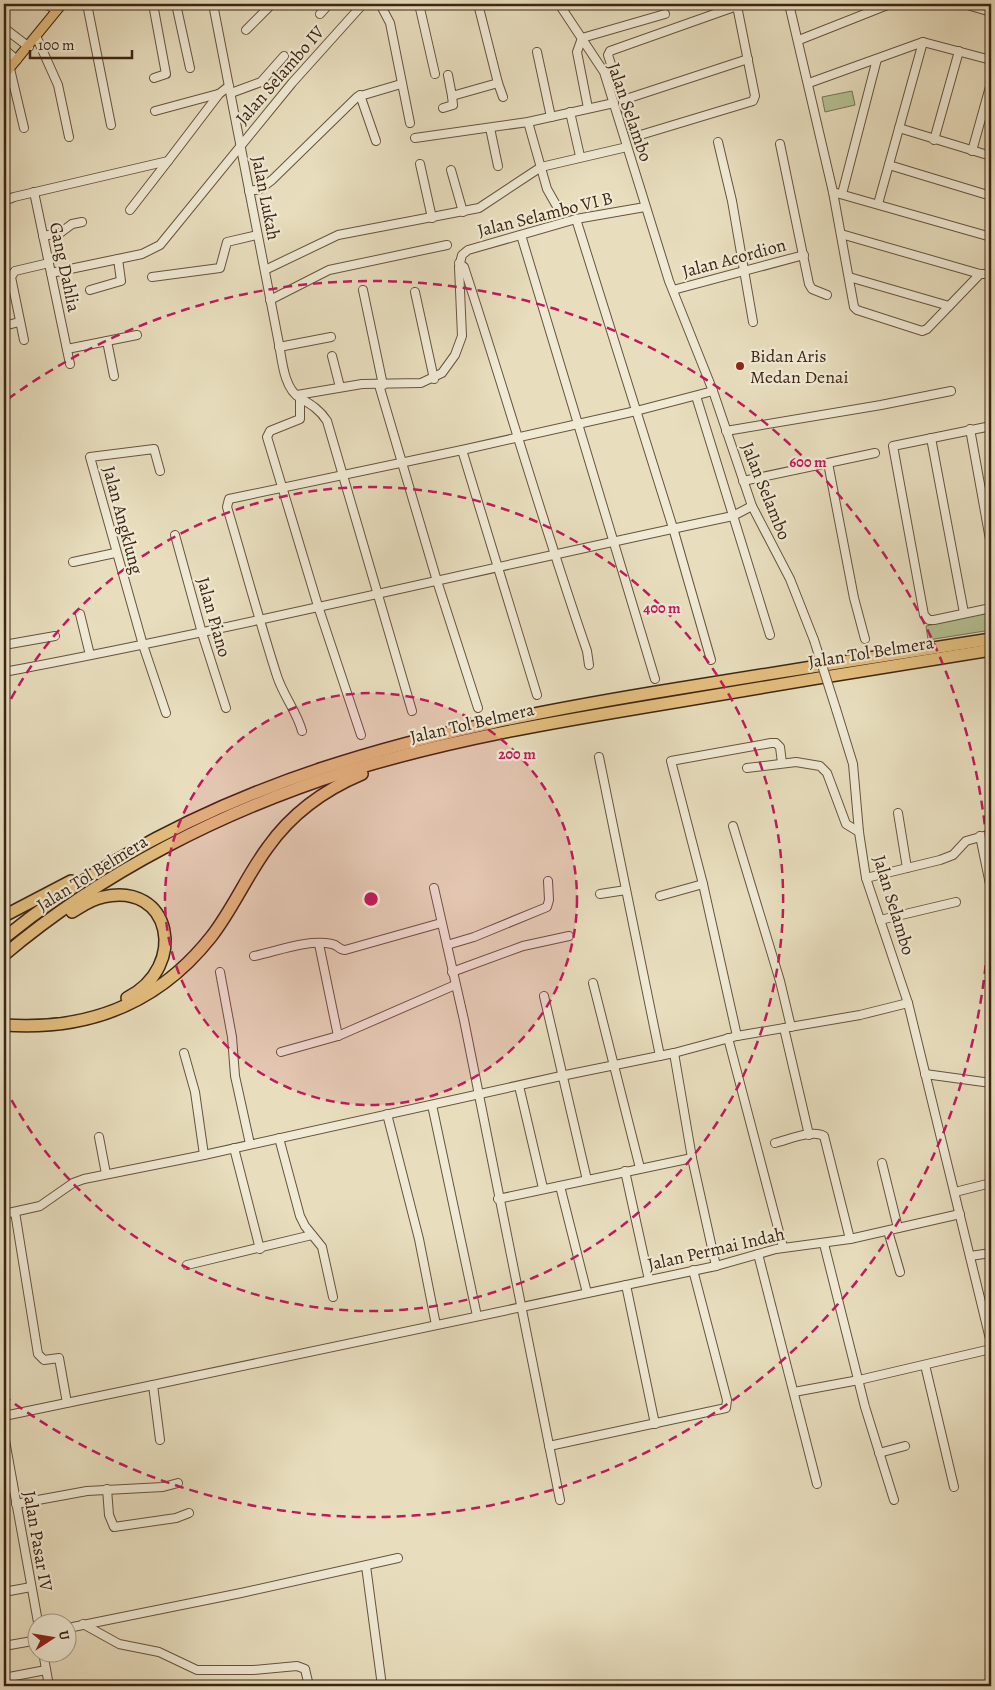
<svg xmlns="http://www.w3.org/2000/svg" width="995" height="1690" viewBox="0 0 995 1690" font-family="Alegreya,serif">
<style>
.green{fill:#b4c193;stroke:#787354}
.lines{fill:none;stroke-linecap:round;stroke-linejoin:round}
.minor-casing{stroke:#67533e;stroke-width:10}
.major-casing{stroke:#3c2514;stroke-width:11}
.highway-casing{stroke:#3c2514;stroke-width:14}
.minor{stroke:#f0ead5;stroke-width:8}
.major{stroke:#e4bf7f;stroke-width:9}
.highway{stroke:#e4bf7f;stroke-width:11}
.minor-bridge-casing{stroke:#67533e;stroke-width:10;stroke-linecap:butt}
.minor-bridge{stroke:#f0ead5;stroke-width:8}
.ring{fill:none;stroke:#c2185b;stroke-width:2.5;stroke-dasharray:9 6}
.poi-dot{fill:#8f2418;stroke:#f0ead5;stroke-width:2}
.labels{text-anchor:middle;stroke-width:4.5;stroke-linejoin:round;paint-order:stroke}
.street-label{font-size:18px;fill:#3c2514;stroke:#f0ead5}
.poi-label{font-size:18px;fill:#3c2514;stroke:#f0ead5;text-anchor:start}
.centre{fill:#c2185b;stroke:#f0ead5;stroke-width:2.5}
.ring-label{font-size:15px;text-anchor:middle;font-weight:bold;fill:#c2185b;stroke:#f0ead5;stroke-width:4.5;stroke-linejoin:round;paint-order:stroke}
</style>
<rect width="100%" height="100%" fill="#e8debe"/>
<filter id="stains"><feTurbulence type="fractalNoise" baseFrequency=".004" numOctaves="4"/><feColorMatrix values="0 0 0 0 .2 0 0 0 0 .09 0 0 0 0 .02 0 0 0 .5 -.17"/></filter>
<radialGradient id="worn" r=".72"><stop offset=".6" stop-color="#630" stop-opacity="0"/><stop offset="1" stop-color="#630" stop-opacity=".3"/></radialGradient>
<g class="green">
<path d="M852,91L855,105L825,112L822,97Z"/>
<path d="M991,612V630L928,640L926,626Z"/>
</g>
<g class="lines">
<g class="minor-casing">
<g id="minor">
<path d="M45,4L57,10"/>
<path d="M87,4L111,125"/>
<path d="M153,4L166,74L154,78"/>
<path d="M176,4L190,68"/>
<path d="M213,4L279,344C282,360 284,389 300,398C312,405 320,410 327,421L412,711"/>
<path d="M380,4L390,23L410,123"/>
<path d="M419,4L435,74"/>
<path d="M559,4L604,72L669,281L713,391L752,506L790,579L814,640"/>
<path d="M789,4L833,192L854,307L857,310L922,331L927,329L980,274"/>
<path d="M964,4L991,12"/>
<path d="M737,6L755,96L753,101L637,136L634,135L608,55L610,51L737,6L745,4"/>
<path d="M320,14L329,4"/>
<path d="M4,28L29,47"/>
<path d="M246,30L272,4"/>
<path d="M36,36L58,85L69,137"/>
<path d="M799,40L890,4"/>
<path d="M4,49L17,60"/>
<path d="M537,52L551,117"/>
<path d="M10,69L24,128"/>
<path d="M448,75L452,96L498,83L478,4"/>
<path d="M498,83L503,97"/>
<path d="M809,83L923,42L991,60"/>
<path d="M231,93L261,82L284,56"/>
<path d="M360,95L376,141"/>
<path d="M623,100L748,59"/>
<path d="M443,108L453,105L452,96"/>
<path d="M588,108L577,52L582,38L665,14"/>
<path d="M155,111L218,94"/>
<path d="M570,112L580,156"/>
<path d="M528,122L547,189L559,210"/>
<path d="M490,128L498,166"/>
<path d="M899,128L991,156"/>
<path d="M415,138L528,122L614,103"/>
<path d="M934,140L959,51"/>
<path d="M718,142L732,201L753,322"/>
<path d="M780,144L809,284L812,289L827,295"/>
<path d="M972,151L991,83"/>
<path d="M420,164L432,218"/>
<path d="M889,165L991,196"/>
<path d="M451,170L463,212"/>
<path d="M249,191L260,189L272,180L357,97L401,84"/>
<path d="M34,192L70,364"/>
<path d="M833,192L991,237"/>
<path d="M842,194L877,59"/>
<path d="M4,201L14,197L168,161L219,94L229,86"/>
<path d="M878,204L923,42"/>
<path d="M130,210L168,161"/>
<path d="M576,219L673,528L711,660"/>
<path d="M841,234L980,274H991"/>
<path d="M521,235L655,679"/>
<path d="M43,236L60,233L72,224L82,222"/>
<path d="M118,259L142,254L160,245L292,83L363,4"/>
<path d="M459,263L464,267C506,395 543,524 587,651L589,665"/>
<path d="M265,270L338,235L479,208L541,167L627,147"/>
<path d="M51,273L118,259L121,281L90,290"/>
<path d="M152,277L220,268L227,242L257,235"/>
<path d="M849,277L949,306"/>
<path d="M363,290L383,385"/>
<path d="M673,290L804,255"/>
<path d="M415,292L434,379"/>
<path d="M270,300L329,270L447,245"/>
<path d="M4,326L19,322"/>
<path d="M24,340L11,277L15,271L49,263"/>
<path d="M107,341L114,376"/>
<path d="M279,347L331,337"/>
<path d="M67,349L137,335"/>
<path d="M332,356L340,387"/>
<path d="M379,385L437,581L478,708"/>
<path d="M297,395L362,384L421,383L442,373L455,355L462,336L459,267L462,255L468,250L576,219L645,207"/>
<path d="M696,396L770,635"/>
<path d="M300,398V419L270,431L267,437L318,606L361,735"/>
<path d="M991,426L893,446L924,615L929,620H934L991,608"/>
<path d="M970,429L991,545"/>
<path d="M726,431L881,405L951,391"/>
<path d="M931,438L964,613"/>
<path d="M462,450L537,695"/>
<path d="M828,463L854,598L865,639"/>
<path d="M160,471L154,449L90,457L143,645L166,713"/>
<path d="M743,481L875,453"/>
<path d="M175,535L202,633L226,708"/>
<path d="M73,562L115,553"/>
<path d="M80,614L90,655"/>
<path d="M4,645L55,636"/>
<path d="M4,672C248,626 490,567 733,516L752,506"/>
<path d="M836,709L853,764L859,832L866,878L908,1003L991,1343"/>
<path d="M302,731C297,712 283,695 277,676C259,620 244,564 227,507L229,499L462,450L636,411L713,391"/>
<path d="M599,757L660,1056"/>
<path d="M747,768L796,762L820,766L827,773L846,824L859,832"/>
<path d="M898,813L907,868"/>
<path d="M733,826L780,981L791,1027"/>
<path d="M980,836L991,889"/>
<path d="M866,878L940,860L953,855L966,841L991,834"/>
<path d="M434,888L464,1020L560,1500"/>
<path d="M600,894L626,890"/>
<path d="M660,896L703,884"/>
<path d="M880,920L956,902"/>
<path d="M319,944L338,1036"/>
<path d="M447,945L474,937L547,907L549,900L548,881"/>
<path d="M254,956C278,951 307,939 332,944C338,945 339,950 345,950L441,923"/>
<path d="M220,972L232,1037L235,1076L250,1144"/>
<path d="M452,972L523,946L569,936"/>
<path d="M593,983L640,1168"/>
<path d="M544,996L587,1180"/>
<path d="M784,1028L809,1135"/>
<path d="M737,1036L703,884L671,761L771,743H776L780,747L782,763"/>
<path d="M728,1038L783,1247"/>
<path d="M281,1052L338,1036L455,985"/>
<path d="M184,1053L195,1092L204,1155"/>
<path d="M674,1053L692,1158L716,1266"/>
<path d="M925,1074L991,1083"/>
<path d="M519,1086L543,1188"/>
<path d="M432,1105L477,1316"/>
<path d="M387,1114L419,1239L436,1325"/>
<path d="M99,1137L106,1174"/>
<path d="M279,1138L300,1216L305,1226L322,1247L333,1297"/>
<path d="M775,1143C788,1140 812,1129 824,1136L850,1239"/>
<path d="M234,1148L260,1249"/>
<path d="M882,1163L898,1228"/>
<path d="M625,1171L649,1280"/>
<path d="M560,1186L587,1293"/>
<path d="M955,1192L991,1183"/>
<path d="M498,1199L692,1158"/>
<path d="M15,1212L38,1354L44,1360L59,1358L67,1403"/>
<path d="M4,1214L40,1206L73,1183L84,1179L204,1155L561,1076L674,1053L737,1036L860,1015L908,1003"/>
<path d="M888,1231L900,1272"/>
<path d="M824,1244L865,1407L894,1500"/>
<path d="M758,1254L817,1484"/>
<path d="M970,1256L991,1253"/>
<path d="M187,1265L312,1235"/>
<path d="M626,1285L655,1424"/>
<path d="M925,1365L954,1487"/>
<path d="M794,1392L859,1380L991,1349"/>
<path d="M4,1416L153,1385"/>
<path d="M4,1435L38,1622"/>
<path d="M160,1440L153,1385L716,1266L776,1249L850,1239L960,1214"/>
<path d="M549,1446L726,1408L727,1400L693,1270"/>
<path d="M879,1453L905,1446"/>
<path d="M107,1489L109,1515L114,1527L176,1518L189,1513"/>
<path d="M16,1504L87,1491L163,1487L178,1483"/>
<path d="M366,1566L382,1686"/>
<path d="M4,1592L31,1587"/>
<path d="M83,1624L119,1644L159,1652L197,1670H253L297,1666L305,1669L309,1686"/>
<path d="M68,1628L241,1593L398,1558"/>
<path d="M4,1646L38,1640"/>
<path d="M43,1652L49,1686"/>
<path d="M4,1678L46,1670"/>
</g>
</g>
<g class="major-casing">
<path id="major" d="M4,75L62,4"/>
</g>
<g class="highway-casing">
<g id="highway">
<path d="M72,912C82,906 91,899 103,897C171,881 189,966 127,998"/>
<path d="M4,916L71,881"/>
<path d="M4,938C202,778 429,729 675,689C780,672 886,655 991,639"/>
<path d="M4,955C102,872 223,811 345,772C451,739 560,721 669,703C776,685 884,667 991,650"/>
<path d="M4,1025C88,1031 158,1004 211,937C233,909 247,875 268,847C292,813 324,790 362,774"/>
</g>
</g>
<use href="#minor" class="minor"/>
<use href="#major" class="major"/>
<use href="#highway" class="highway"/>
<g class="minor-bridge-casing">
<path id="minor-bridge" d="M814,640L836,709"/>
</g>
<use href="#minor-bridge" class="minor-bridge"/>
</g>
<circle cx="371" cy="899" r="206" fill="#c2185b" fill-opacity=".12"/>
<g class="ring">
<circle cx="371" cy="899" r="206"/>
<path d="M4 712A412 412 0 1 1 4 1086"/>
<path d="M8 399A618 618 0 1 1 8 1399"/>
</g>
<circle class="poi-dot" cx="740" cy="366" r="5"/>
<g class="labels">
<g class="street-label">
<text transform="translate(280 75) rotate(-49)" y="6">Jalan Selambo IV</text>
<text transform="translate(630 112) rotate(71)" y="6">Jalan Selambo</text>
<text transform="translate(266 198) rotate(79)" y="6">Jalan Lukah</text>
<text transform="translate(545 214) rotate(-14)" y="6">Jalan Selambo VI B</text>
<text transform="translate(734 258) rotate(-15)" y="6">Jalan Acordion</text>
<text transform="translate(65 267) rotate(78)" y="6">Gang Dahlia</text>
<text transform="translate(766 491) rotate(68)" y="6">Jalan Selambo</text>
<text transform="translate(123 520) rotate(75)" y="6">Jalan Angklung</text>
<text transform="translate(214 617) rotate(74)" y="6">Jalan Piano</text>
<text transform="translate(871 652) rotate(-9)" y="6">Jalan Tol Belmera</text>
<text transform="translate(472 723) rotate(-13)" y="6">Jalan Tol Belmera</text>
<text transform="translate(92 873) rotate(-32)" y="6">Jalan Tol Belmera</text>
<text transform="translate(894 905) rotate(73)" y="6">Jalan Selambo</text>
<text transform="translate(716 1249) rotate(-13)" y="6">Jalan Permai Indah</text>
<text transform="translate(38 1541) rotate(80)" y="6">Jalan Pasar IV</text>
</g>
<g class="poi-label">
<text x="750" y="362">Bidan Aris<tspan x="750" dy="21">Medan Denai</tspan></text>
</g>
</g>
<circle cx="371" cy="899" r="8" class="centre"/>
<g class="ring-label">
<text x="808" y="467">600 m</text>
<text x="662" y="613">400 m</text>
<text x="517" y="759">200 m</text>
</g>
<rect width="995" height="1690" fill="none" stroke="#e8debe" stroke-width="20"/>
<rect x="5" y="5" width="985" height="1680" fill="none" stroke="#3c2514" stroke-width="2.5"/>
<rect x="10" y="10" width="975" height="1670" fill="none" stroke="#3c2514"/>
<g transform="translate(52 1638) rotate(78)"><circle r="24" fill="#f0ead5" stroke="#a89b88"/>
<path d="M0-4L9 19L0 12L-9 19Z" fill="#8f2418"/>
<text y="-8" font-size="14" font-weight="bold" text-anchor="middle" fill="#3c2514">U</text>
</g>
<path d="M30 50v8h102v-8" fill="none" stroke="#3c2514" stroke-width="2.5"/>
<text x="38" y="50" font-size="15" fill="#3c2514" stroke="#f0ead5" stroke-width="4" paint-order="stroke">100 m</text>
<rect width="100%" height="100%" filter="url(#stains)"/>
<rect width="100%" height="100%" fill="url(#worn)"/>
</svg>
